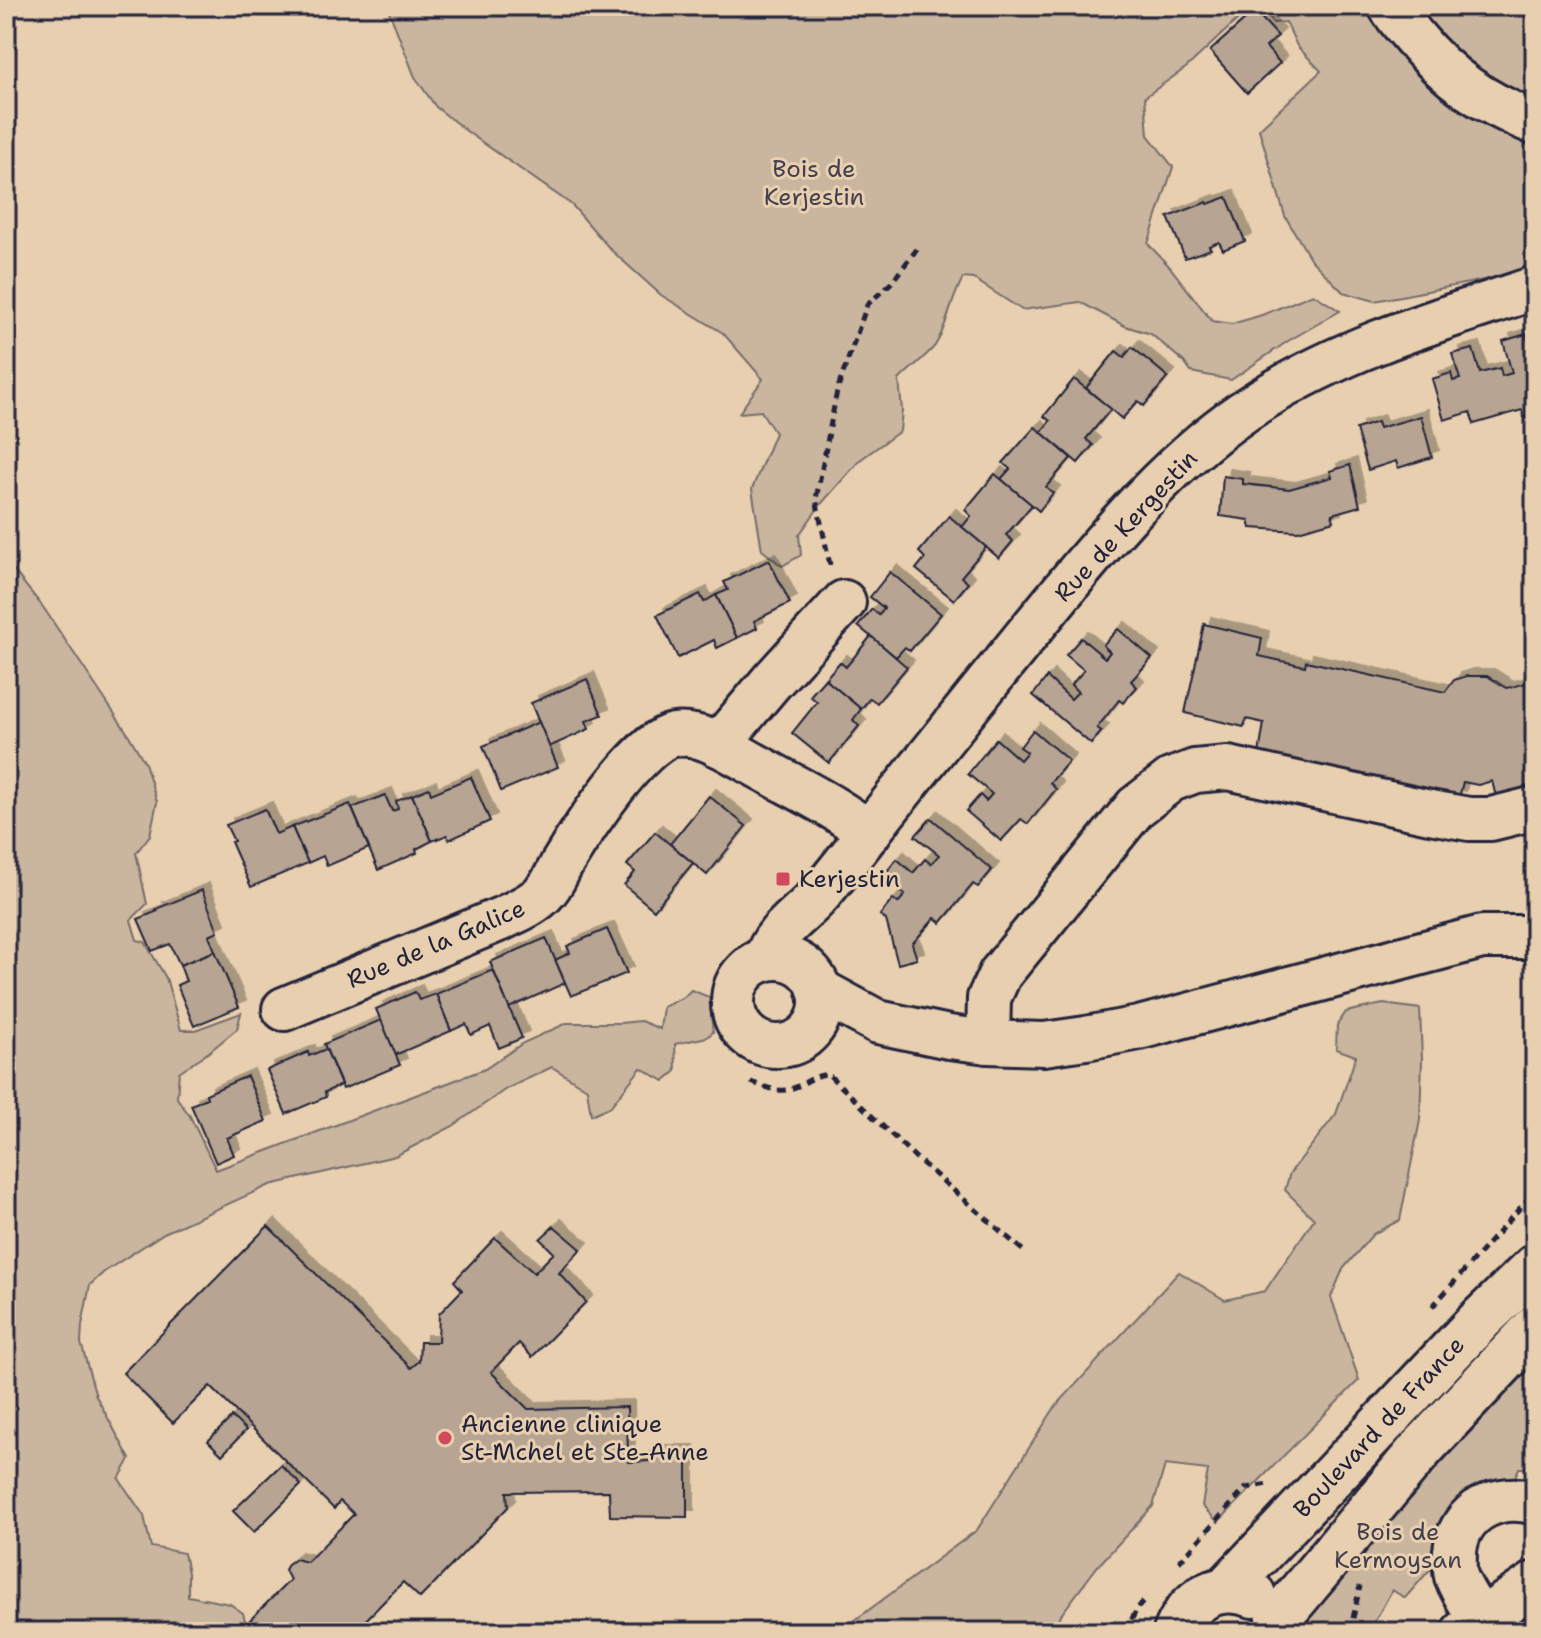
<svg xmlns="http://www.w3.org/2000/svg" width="1541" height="1638" viewBox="0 0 1541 1638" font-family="'Shantell Sans',sans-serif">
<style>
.green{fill:#cab69e;stroke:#766c6c;stroke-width:2}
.building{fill:#b7a492;stroke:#22223b;stroke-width:2;filter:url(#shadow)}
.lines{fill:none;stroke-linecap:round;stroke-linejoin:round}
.minor-casing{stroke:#22223b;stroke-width:48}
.major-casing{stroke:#22223b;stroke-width:50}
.path{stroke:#22223b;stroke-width:5;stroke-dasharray:8 6;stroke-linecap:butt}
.minor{stroke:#e7cfaf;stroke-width:42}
.major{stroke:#e7cfaf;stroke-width:44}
.poi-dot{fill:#d1495b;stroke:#e7cfaf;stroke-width:3}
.labels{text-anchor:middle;stroke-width:6;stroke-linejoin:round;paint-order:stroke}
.park-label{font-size:24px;fill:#44404f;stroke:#e7cfaf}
.street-label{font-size:24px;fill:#22223b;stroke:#e7cfaf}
.poi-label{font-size:24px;fill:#22223b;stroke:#e7cfaf;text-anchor:start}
</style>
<defs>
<filter id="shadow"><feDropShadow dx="7" dy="-7" stdDeviation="0" flood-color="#0004"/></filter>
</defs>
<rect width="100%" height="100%" fill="#e7cfaf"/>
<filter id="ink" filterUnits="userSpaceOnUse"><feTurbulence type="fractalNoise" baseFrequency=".0125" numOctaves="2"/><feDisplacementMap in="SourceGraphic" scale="16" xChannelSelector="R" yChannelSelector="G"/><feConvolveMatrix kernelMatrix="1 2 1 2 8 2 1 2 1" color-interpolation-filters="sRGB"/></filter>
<g filter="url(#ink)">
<g class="green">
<path d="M387,6H1252L1187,67L1145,97L1148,135L1173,167L1148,244L1169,266L1212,321L1232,324L1262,315L1313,294L1340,311L1288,341L1231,380L1191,372L1184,362L1151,334L1125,326L1080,302L1022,310L974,279L963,278C951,299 948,324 936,344C931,353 908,370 899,380L902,410L900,431L860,460L821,504L799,535L801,555L782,566L762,550L752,489L775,433L761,411L739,413L763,379L723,333L661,295L611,250L572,205L469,133L436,107L415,77Z"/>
<path d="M1263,6H1535V268L1474,282L1375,301L1343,292L1311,260L1285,216L1259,129L1321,71L1297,46L1286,22L1273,23Z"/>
<path d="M6,561L43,607L128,734L145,763L157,802L150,835L136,853L147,904L131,920L137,940L145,942L166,978L181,1030H195L241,1013L237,1029L209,1052L179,1072L177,1098L190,1116L216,1170L485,1069L523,1043L567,1023H620L641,1021L660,1029L663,1007L684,997L691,990L709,997L713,1032L707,1037L675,1044L676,1071L664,1081L641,1068L610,1107L591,1115L587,1089L552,1067L506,1089L453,1126L395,1156L270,1185L164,1233L104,1272L90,1285L82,1325L81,1343L96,1396L130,1459L119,1479L144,1516L151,1547L184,1553L188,1573V1596L230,1604L243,1613L248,1632H6Z"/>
<path d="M1383,1004L1420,1009L1422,1060L1420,1120L1400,1220L1373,1234L1343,1269L1331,1297L1359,1380L1218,1522L1202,1506L1208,1470L1165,1465L1153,1506L1097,1567L1048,1632H839L977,1530L1055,1407L1179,1272L1225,1300L1265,1291L1314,1219L1285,1190L1290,1173L1336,1114L1356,1056L1336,1049L1337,1025L1346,1012Z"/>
<path d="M1535,1337V1468H1519L1505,1499L1441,1557L1405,1598L1392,1590L1369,1632H1306L1304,1601Z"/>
</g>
<g class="building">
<path d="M1255,11L1278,36L1266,47L1280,63L1247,93L1210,51Z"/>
<path d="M1227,197L1245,241L1223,250L1219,242L1209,246L1211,249L1185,258L1168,217L1207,202L1208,204Z"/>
<path d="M1526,334L1535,365V414L1524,417L1522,410L1474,424L1470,412L1444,420L1432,379L1451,373L1453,381L1460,379L1452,354L1473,349L1480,373L1500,368L1502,376L1512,373L1503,341Z"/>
<path d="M1132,347L1168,377L1144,406L1138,401L1122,419L1086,388L1116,351L1124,357Z"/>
<path d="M1074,379L1111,409L1086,439L1093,445L1078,463L1041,432L1050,421L1044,416Z"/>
<path d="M1421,416L1432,457L1398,468L1396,461L1368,470L1356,429L1377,422L1379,428Z"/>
<path d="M1035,427L1071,458L1046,487L1053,493L1039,511L1001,479L1010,469L1003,463Z"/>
<path d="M1350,465L1360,506L1332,514L1334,521L1298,531L1251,528L1249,520L1220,516L1223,476L1243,479V484L1289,489L1332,477L1330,471Z"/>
<path d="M995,474L1032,505L1006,535L1013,541L999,558L962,527L971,516L965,510Z"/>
<path d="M949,516L986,547L961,577L968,583L954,600L916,569L925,558L919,552Z"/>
<path d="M769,560L790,603L754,621L757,628L737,638L716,595L728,590L724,582Z"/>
<path d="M890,572L941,614L910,651L905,647L896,657L858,626L872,609L879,615L884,608L870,597Z"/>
<path d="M700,594L704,602L716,595L737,638L717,648L714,640L678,658L657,615Z"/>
<path d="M1204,624L1262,638L1259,656L1305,666L1306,661L1445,692L1454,680L1467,676H1487L1507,688L1535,681V787L1496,797L1492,781L1478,785L1463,782L1459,798L1259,754L1264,723L1246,719L1244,727L1185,713Z"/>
<path d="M1118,629L1152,658L1131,681L1137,687L1123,703L1119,700L1097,728L1102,731L1091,744L1033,695L1047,677L1071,699L1078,692L1071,685L1084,670L1066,655L1081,638L1105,658L1110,652L1103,645Z"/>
<path d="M871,636L907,667L877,703L870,698L861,709L825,679L840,662L846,667Z"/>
<path d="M587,679L602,715L586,721L589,729L549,747L531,703Z"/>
<path d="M825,679L861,709L853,720L859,726L829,763L792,733L817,702L810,696Z"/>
<path d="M539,722L558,767L501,791L483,746Z"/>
<path d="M1033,730L1069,761L1050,783L1056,789L1028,824L1021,819L1001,841L966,811L980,795L986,801L992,794L968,774L996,739L1020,760L1027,752L1020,747Z"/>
<path d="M471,777L490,821L449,840L447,835L432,841L412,795L429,788L431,794Z"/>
<path d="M385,795L392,811L398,809L396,801L412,795L432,841L416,849L417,853L378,870L352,808Z"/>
<path d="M709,796L746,826L707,875L670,844Z"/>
<path d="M350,804L369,848L327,866L323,856L308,863L292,827Z"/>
<path d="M265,809L276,834L292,827L308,863L251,887L231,842L234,841L226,825Z"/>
<path d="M931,818L992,870L978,887L973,884L941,923L935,918L912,944L917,959L898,964L886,920L880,915L893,899L898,903L905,895L882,877L897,859L913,873L925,859L931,864L939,855L915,836Z"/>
<path d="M655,832L693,863L654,910L624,885L635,872L627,865Z"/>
<path d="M202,890L218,931L209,935L215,951L180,965L170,944L152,951L138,919L158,911L156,909Z"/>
<path d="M607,929L627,973L571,996L555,960L570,953L567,946Z"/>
<path d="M546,938L565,983L509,1008L490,962Z"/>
<path d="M215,951L239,1007L194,1026L177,985L186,981L180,965Z"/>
<path d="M493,970L522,1038L499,1048L490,1026L471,1035L466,1024L451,1031L436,994Z"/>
<path d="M415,992L419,1000L436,994L451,1031L395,1055L376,1009Z"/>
<path d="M381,1020L400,1065L343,1089L324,1044Z"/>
<path d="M326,1049L341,1085L325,1092L326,1097L286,1114L267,1070L308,1052L309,1056Z"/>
<path d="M247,1076L266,1121L227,1138L234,1155L216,1163L191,1105L207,1098L206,1094Z"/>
<path d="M268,1226L411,1368L419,1361L420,1342H438L439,1314L462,1290L454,1281L495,1238L534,1273L554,1253L540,1239L554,1226L581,1249L559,1273L586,1302L532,1357L519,1343L491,1372L528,1409L627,1407L628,1462L651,1461V1452H687V1517L610,1516L609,1491L507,1492L508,1507L420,1598L403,1582L354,1632H262L250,1620L290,1580L285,1570L288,1564L295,1559L307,1562L354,1514L340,1501L334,1509L210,1386L173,1423L123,1373Z"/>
<path d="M232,1417L246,1430L222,1455L208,1441Z"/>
<path d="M281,1465L301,1485L254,1532L233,1511Z"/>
</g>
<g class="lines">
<g class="minor-casing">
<g id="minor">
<path d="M1390,6C1396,17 1405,26 1413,36C1448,79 1484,103 1535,123"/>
<path d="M718,745L772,681L844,602"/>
<circle cx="777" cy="1002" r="44"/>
<path d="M766,959C773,931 801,916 819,895C841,869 862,841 883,814C937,746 991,678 1046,611C1109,534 1176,453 1261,400C1345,347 1442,319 1535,288"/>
<path d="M819,990L878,1022L949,1037L988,1042L1044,1044L1086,1038L1139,1028L1482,937H1535"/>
<path d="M284,1009L503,918C517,911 533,905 544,893C553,884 557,872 563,862C581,832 640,740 674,735C704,731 734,754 759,767C796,788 836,806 869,833"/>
<path d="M988,1042L989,998L1000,974L1136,807L1171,780L1195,771L1228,768L1430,812L1469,819H1491L1535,808"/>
<path d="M1481,1621C1473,1607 1461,1591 1456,1576C1454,1568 1455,1559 1455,1551C1459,1510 1499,1492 1535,1503"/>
<path d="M1463,1632L1535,1583"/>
</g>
</g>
<g class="major-casing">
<g id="major">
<path d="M1225,1590L1481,1319L1535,1267"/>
<path d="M1279,1618L1421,1449L1535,1328"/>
<path d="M1176,1632C1190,1598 1216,1582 1253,1595"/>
</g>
</g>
<g class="path">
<path d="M830,565L816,499L837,391L867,305L891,283L917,249"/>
<path d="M751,1082C763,1086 777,1093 790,1089C804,1085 813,1075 828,1074L915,1157L1027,1254"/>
<path d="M1432,1307L1535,1191"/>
<path d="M1179,1562L1246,1488L1268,1484"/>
<path d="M1125,1632L1137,1609L1143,1602"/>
<path d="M1350,1632L1360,1586"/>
</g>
<use href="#minor" class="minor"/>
<use href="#major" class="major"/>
</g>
</g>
<g class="poi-dot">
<rect x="775" y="871" width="16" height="16" rx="4"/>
<circle cx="445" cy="1438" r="8"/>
</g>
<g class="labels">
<g class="park-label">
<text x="814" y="177">Bois de<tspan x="814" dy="28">Kerjestin</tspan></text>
<text x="1398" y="1540">Bois de<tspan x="1398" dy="28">Kermoysan</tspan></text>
</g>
<g class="street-label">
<text transform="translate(1126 526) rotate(-47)" y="8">Rue de Kergestin</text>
<text transform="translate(436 944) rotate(-23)" y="8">Rue de la Galice</text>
<text transform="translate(1379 1427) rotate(-47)" y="8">Boulevard de France</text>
</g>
<g class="poi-label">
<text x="799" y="887">Kerjestin</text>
<text x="461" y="1432">Ancienne clinique<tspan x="461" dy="28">St-Mchel et Ste-Anne</tspan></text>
</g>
</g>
<rect width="1541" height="1638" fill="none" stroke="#e7cfaf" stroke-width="32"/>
<rect x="16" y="16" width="1509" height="1606" fill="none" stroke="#22223b" stroke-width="3" filter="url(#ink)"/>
</svg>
